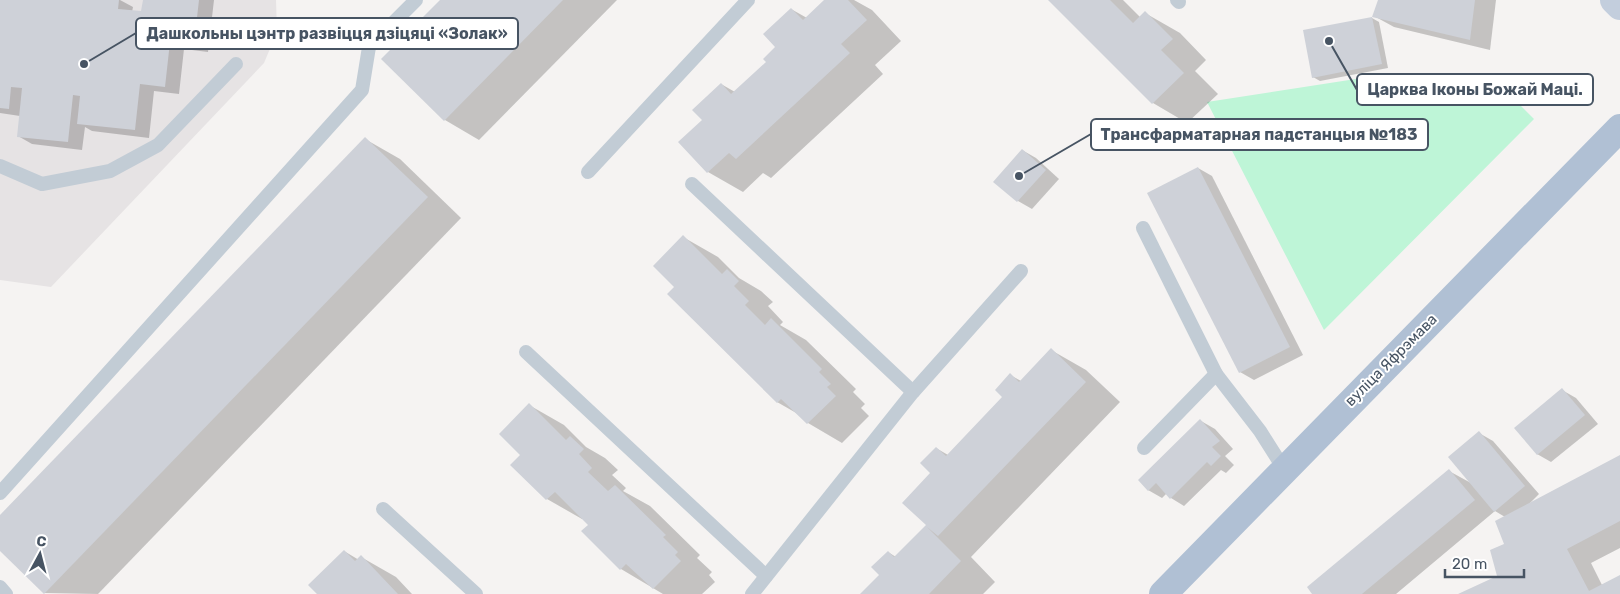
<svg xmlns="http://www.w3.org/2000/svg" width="1620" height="594" viewBox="0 0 1620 594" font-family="Rubik,sans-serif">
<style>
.education{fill:#e6e3e4}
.green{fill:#bef5d7}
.shadow{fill:#0003}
.building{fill:#ced1d8}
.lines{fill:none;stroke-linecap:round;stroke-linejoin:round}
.lane{stroke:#c2ccd5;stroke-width:14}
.secondary{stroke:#c3cedd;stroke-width:28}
.primary{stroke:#b0c0d4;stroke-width:28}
.labels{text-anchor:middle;stroke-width:4;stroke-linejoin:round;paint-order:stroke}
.street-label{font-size:15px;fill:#475463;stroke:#fff}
.leader{fill:none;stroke:#475463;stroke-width:2}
.callout-dot{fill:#475463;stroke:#fff;stroke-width:2}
.callout{fill:#fff;stroke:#475463;stroke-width:2}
.callout-label{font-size:16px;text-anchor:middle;font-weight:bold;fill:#475463}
</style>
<rect width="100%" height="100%" fill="#f5f3f2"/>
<path class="education" d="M0,0H276L277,32L264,63L51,287L0,280Z"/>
<path class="green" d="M1490,75L1534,119L1324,330L1207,102L1375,76L1385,92Z"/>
<g class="shadow">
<path d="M0,0H120L133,7L132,12L142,13L144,0H214L208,52L184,49L179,94L154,91L149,138L92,131L85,127L82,150L32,144L18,136L20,116L0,113Z"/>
<path d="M441,0H617L479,140L445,120Z"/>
<path d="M826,0H854L872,10L901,41L875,65L883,74L771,178L763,173L743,192L708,172L704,121L721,84L735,92L767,62L777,47L791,9L807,18Z"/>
<path d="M1050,0H1123L1140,17L1145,13L1180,33L1206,60L1195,71L1218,94L1187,123L1153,103Z"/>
<path d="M1379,0H1496L1490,50L1394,27L1374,16Z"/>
<path d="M1372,18L1379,22L1388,68L1320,81L1313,77Z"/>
<path d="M365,139L400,159L461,218L98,594L45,593L0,549V516Z"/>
<path d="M1022,150L1036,158L1059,179L1032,209L1018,201L995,181Z"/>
<path d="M1198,168L1212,176L1303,355L1254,380L1240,372Z"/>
<path d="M683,237L718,257L739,278L761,291L773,302L768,306L783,322L780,325L806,340L856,389L853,392L865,404L861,408L869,416L842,443L808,423L798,414L777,402L676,287Z"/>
<path d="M1051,350L1086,370L1120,402L971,557L995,582L983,594H862L881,575L888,552L896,557L928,525L936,448L948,455L1004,397L1010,375L1021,381Z"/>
<path d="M1562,390L1576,398L1598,424L1551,462L1537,454Z"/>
<path d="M529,405L564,425L586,447L605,458L618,470L612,475L626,488L623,491L650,506L700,555L697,558L712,572L709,575L715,582L702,594H663L621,569L583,532L590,525L583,518L582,519L547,499L512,465L522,455Z"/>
<path d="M1201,421L1215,429L1233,449L1225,456L1234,465L1226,473L1221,470L1184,506L1171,498L1167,493L1162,498L1148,490Z"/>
<path d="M1479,433L1493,441L1539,494L1529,504L1620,456V548L1591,563L1602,585L1620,576V594H1461L1498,577L1506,545L1505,517L1495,511L1396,594H1314L1449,471L1471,483Z"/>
<path d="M344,551L359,560L361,557L396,577L412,594H318Z"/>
</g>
<g class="building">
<path d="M0,0H119L118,9L141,11L143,0H199L194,44L170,42L165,87L140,84L135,130L77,124L80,96L73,95L68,142L17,137L22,88L11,87L9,109L0,108Z"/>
<path d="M440,0H563L444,121L381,59Z"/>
<path d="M824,0H848L867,20L841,44L850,53L736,159L729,153L707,173L678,142L702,120L692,110L721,83L731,94L766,62L763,59L775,47L763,34L791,8L803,20Z"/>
<path d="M1048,0H1110L1133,23L1145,11L1173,39L1161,50L1184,73L1152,104Z"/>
<path d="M1378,0H1475L1470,40L1372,17Z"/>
<path d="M1372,17L1382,64L1312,78L1303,30Z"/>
<path d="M365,137L428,197L44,594L0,551V515Z"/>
<path d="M1022,149L1046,170L1017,202L993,182Z"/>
<path d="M1198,167L1290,347L1239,373L1147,193Z"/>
<path d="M683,235L722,274L727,269L739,281L734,286L749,301L745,305L765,325L771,318L822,369L819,372L831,384L827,387L836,396L807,424L781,399L777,403L667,294L674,287L653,266Z"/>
<path d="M1051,348L1086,382L938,536L927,527L961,561L929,594H860L879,575L871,567L888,551L894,557L926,525L902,503L930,473L920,463L936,447L946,456L1002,397L995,390L1010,373L1019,382Z"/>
<path d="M1562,388L1585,415L1537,455L1514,428Z"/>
<path d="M529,403L566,440L570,436L584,449L579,454L592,468L588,472L608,491L615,485L666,535L663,537L678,552L675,555L681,561L653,589L626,564L620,570L581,531L588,525L555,492L546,500L510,465L520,455L499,434Z"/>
<path d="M1200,419L1220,441L1212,447L1221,456L1211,466L1207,462L1170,499L1156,483L1148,491L1138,480Z"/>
<path d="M1479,431L1525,486L1494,512L1448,457Z"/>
<path d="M1620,455V521L1567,549L1589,591L1620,575V594H1458L1497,576L1490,550L1504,544L1495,521Z"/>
<path d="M1449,469L1475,500L1362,594H1312L1307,587Z"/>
<path d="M344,550L355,561L361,555L398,594H317L308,585Z"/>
</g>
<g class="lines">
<g class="lane">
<path d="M1177,0L1179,2"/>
<path d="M0,166L42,184L110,171L158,145L236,64"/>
<path d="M588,172L748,0"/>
<path d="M692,184L913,392"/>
<path d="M1143,228L1216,374"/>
<path d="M526,352L766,576"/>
<path d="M1144,448L1216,374L1260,431L1284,469"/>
<path d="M0,493L362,90L369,47L416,0"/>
<path d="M383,509L476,594"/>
<path d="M0,587L6,594"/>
<path d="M752,594L913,392L1021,271"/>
</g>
<path class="secondary" d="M1614,0L1620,6"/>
<path class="primary" d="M1163,594L1620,128"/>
</g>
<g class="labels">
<g class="street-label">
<text transform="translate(1391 360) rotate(-45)" y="5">вуліца Яфрэмава</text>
</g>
</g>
<path class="leader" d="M84 64L136 33M1329 41L1357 90M1019 176L1091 134"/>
<g class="callout-dot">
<circle cx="84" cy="64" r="5"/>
<circle cx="1329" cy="41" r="5"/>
<circle cx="1019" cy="176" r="5"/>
</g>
<g class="callout">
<rect x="136" y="18" width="382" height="31" rx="5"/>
<rect x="1357" y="74" width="236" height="31" rx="5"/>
<rect x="1091" y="119" width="337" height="31" rx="5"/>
</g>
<g class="callout-label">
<text x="327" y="39">Дашкольны цэнтр развіцця дзіцяці «Золак»</text>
<text x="1475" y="95">Царква Іконы Божай Маці.</text>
<text x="1259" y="140">Трансфарматарная падстанцыя №183</text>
</g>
<g transform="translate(40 554) rotate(7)" stroke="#ffffff" stroke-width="4" paint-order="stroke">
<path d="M0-4L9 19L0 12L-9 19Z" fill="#475463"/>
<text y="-8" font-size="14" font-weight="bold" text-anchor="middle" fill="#475463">С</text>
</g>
<path d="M1445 569v8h79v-8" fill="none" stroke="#475463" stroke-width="2.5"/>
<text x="1452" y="569" font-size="15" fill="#475463" stroke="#ffffff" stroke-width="4" paint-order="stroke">20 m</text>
</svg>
